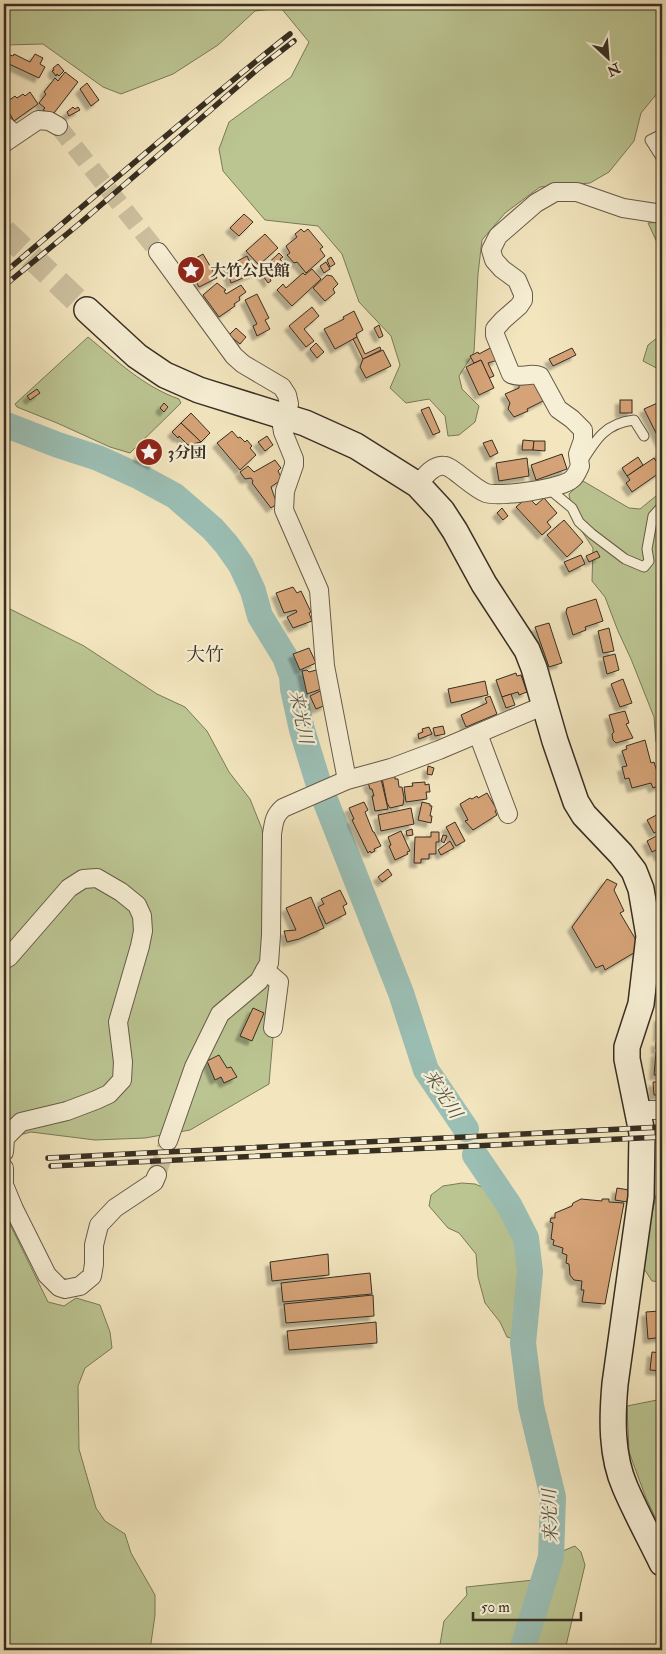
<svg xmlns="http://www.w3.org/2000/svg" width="666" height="1654" viewBox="0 0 666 1654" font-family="'IM FELL Double Pica','Noto Serif JP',serif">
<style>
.green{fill:#bbc592;stroke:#797a5a}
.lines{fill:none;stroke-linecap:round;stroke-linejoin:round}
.river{stroke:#9bbfb5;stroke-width:26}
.building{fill:#d5a377;stroke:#372e22;filter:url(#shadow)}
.street-tunnel{stroke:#cdc1a0;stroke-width:18;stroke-dasharray:18 9;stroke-linecap:butt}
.secondary-tunnel{stroke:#cdc1a0;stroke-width:25;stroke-dasharray:25 12;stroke-linecap:butt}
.lane-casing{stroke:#665c49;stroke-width:11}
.street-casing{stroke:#665c49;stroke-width:20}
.secondary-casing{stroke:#372e22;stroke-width:28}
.lane{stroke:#f7efd5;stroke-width:9}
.street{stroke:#f7efd5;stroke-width:18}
.secondary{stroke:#f7efd5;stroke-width:25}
.rail-casing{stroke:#372e22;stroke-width:5.5}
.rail{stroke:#f7efd5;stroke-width:4;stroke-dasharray:11;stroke-linecap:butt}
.labels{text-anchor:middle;stroke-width:4.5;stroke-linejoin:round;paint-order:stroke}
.poi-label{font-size:16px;font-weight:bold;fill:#372e22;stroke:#f7efd5;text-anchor:start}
.water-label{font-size:18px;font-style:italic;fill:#505247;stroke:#f7efd5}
.quarter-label{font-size:19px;fill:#372e22;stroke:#f7efd5}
</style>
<defs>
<filter id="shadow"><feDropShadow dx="-4.5" dy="4.5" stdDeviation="1" flood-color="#0004"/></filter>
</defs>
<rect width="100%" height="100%" fill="#f3e6bf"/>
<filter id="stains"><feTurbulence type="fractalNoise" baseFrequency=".004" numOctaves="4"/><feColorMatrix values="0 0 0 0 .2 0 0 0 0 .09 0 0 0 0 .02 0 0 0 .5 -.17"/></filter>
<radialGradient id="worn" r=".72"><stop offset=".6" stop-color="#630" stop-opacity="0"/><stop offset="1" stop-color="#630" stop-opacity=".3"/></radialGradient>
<g class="green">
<path d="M4,4H662V91L655,96L641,113L634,141L609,172L590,183L540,187L505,213L482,240L478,274L474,352L459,376L462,389L479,406L475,422L459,435L448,436L445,416L429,399L406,403L390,388L400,365L391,336L359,302L342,254L318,226L265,220L223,171L219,149L229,122L291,77L309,42L281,8L255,11L218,45L173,74L121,94L103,87L43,44L4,45Z"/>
<path d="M662,222V253L648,223Z"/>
<path d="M662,334V371L643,361L648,345Z"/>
<path d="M88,337C116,360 144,387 179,399L181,403L130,453L110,447L57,423L17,407L15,404Z"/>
<path d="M583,481L629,508L640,509L662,491V751L656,742L654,717L631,659L618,631L605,597L592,581L593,548L573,518L569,494Z"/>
<path d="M4,606L84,646L157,694L185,707L207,731L229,772L250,799L262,829L266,866L275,1014L269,1084L190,1130L145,1138L95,1140L31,1132L4,1139Z"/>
<path d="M662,1168V1282L652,1281L641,1264Z"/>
<path d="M462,1183L475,1184L494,1192L510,1218L519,1240L521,1256V1290L516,1337L514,1339L507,1337L500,1322L485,1303L478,1277L476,1254L459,1233L448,1228L429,1206L431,1195L443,1186Z"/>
<path d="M4,1207L5,1214L48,1302L64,1306L76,1298L100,1305L110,1332L112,1348L85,1368L78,1386L79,1449L96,1508L105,1521L125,1534L131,1553L155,1595V1615L150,1650H4Z"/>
<path d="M662,1399V1532L646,1498L629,1452L627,1406Z"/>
<path d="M575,1546L581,1552L585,1565L565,1650H439L444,1621L467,1595L466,1587L544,1579L533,1638L541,1607L552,1584L551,1565L559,1554L565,1550Z"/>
</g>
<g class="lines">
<g class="river">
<path d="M4,424L58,445L98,458L140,477L175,496L213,529L227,545L241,565L253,591L260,616L285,657L292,676L293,689L302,730L318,782L401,993L426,1070L466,1129"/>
<path d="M475,1155L509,1205L526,1238L530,1272L523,1343L531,1406L553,1497L551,1557L522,1650"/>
</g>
</g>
<g class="building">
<path d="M14,54L30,62L35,54L43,58L40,64L45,67L39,78L9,64L10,61L7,60L10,55L13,56Z"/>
<path d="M58,64L64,71L59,76L57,74L56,76L52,71L54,70L53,68Z"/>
<path d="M65,72L78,82L54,113L53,112L51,115L43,110L45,108L39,103L46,94L44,92L55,78L58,81Z"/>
<path d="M87,83L99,100L91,106L80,89Z"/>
<path d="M30,92L38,104L14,121L4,104L15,96L17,98L23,94L25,96Z"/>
<path d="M73,107L75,109L78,107L80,110L69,116L67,112Z"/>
<path d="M244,214L253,222L239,236L230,228Z"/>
<path d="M301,229L304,232L308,229L323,247L320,249L325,256L306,273L297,262L294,263L287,255L290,253L286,246L297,237L295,234Z"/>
<path d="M265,234L278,248L259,265L246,251Z"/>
<path d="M279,253L283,257L280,259L285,265L277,273L269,276L271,281L268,283L260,271Z"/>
<path d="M203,254L217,278L199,287L187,263Z"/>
<path d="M247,256L255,273L231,283L226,267Z"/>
<path d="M331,257L335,264L330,267L327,260Z"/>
<path d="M326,262L330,269L324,273L320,266Z"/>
<path d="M312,269L321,279L292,306L277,290L283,284L286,288L303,273L305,275Z"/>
<path d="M327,275L332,276L338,284L333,289L335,293L325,301L313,288Z"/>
<path d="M217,283L226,290L224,291L226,294L241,285L246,292L239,297L240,300L234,304L235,306L219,317L203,295Z"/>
<path d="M257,294L269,318L265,320L270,329L257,336L253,326L257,324L245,300Z"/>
<path d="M312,307L319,316L304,329L314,341L306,347L289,326Z"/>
<path d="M354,311L363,330L356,334L357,337L335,349L324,329L344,319L343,317Z"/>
<path d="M379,325L383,336L379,338L374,328Z"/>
<path d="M236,328L246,337L240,344L229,335Z"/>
<path d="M357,337L365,354L380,347L381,350L363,359L353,339Z"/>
<path d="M316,343L324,352L317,358L310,349Z"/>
<path d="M492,347L498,360L488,363L494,376L489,378L481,360L474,363L470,356L478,352L479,354Z"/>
<path d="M572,348L576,355L553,366L549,359Z"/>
<path d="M383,350L391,366L366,378L360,367L363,359Z"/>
<path d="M481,360L494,388L479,395L466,367Z"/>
<path d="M537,378L547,399L527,409L528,411L514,417L508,409L510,403L505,394L519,388V382Z"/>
<path d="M37,389L40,393L30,400L27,396Z"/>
<rect x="620" y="400" width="12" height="13"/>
<path d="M662,401V443H661L644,409Z"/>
<path d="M164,403L168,407L164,412L160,408Z"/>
<path d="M429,407L440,432L433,435L421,410Z"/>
<path d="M191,413L210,433L201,442L181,423Z"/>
<path d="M181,423L201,442L188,445L179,436L178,438L172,432Z"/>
<path d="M232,431L238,438L240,437L245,442L247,440L252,446L250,448L256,455L240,470L217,443Z"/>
<path d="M267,436L273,445L265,451L258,442Z"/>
<path d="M492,440L498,453L490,457L483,443Z"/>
<path d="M523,440L534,441L533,450H522Z"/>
<path d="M534,441H545V451L533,450Z"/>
<path d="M148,443L161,449L153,465L138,457L142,447L146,449Z"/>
<path d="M662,451V471L632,492L626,483L630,480L627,476L654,458L656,461L660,458L658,454Z"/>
<path d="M562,454L567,469L536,480L531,465Z"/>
<path d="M638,457L643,465L627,476L622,468Z"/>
<path d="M527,458L529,476L499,481L496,463Z"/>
<path d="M275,460L281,468L278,471L282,479L271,487L277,504L271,508L252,483L253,481L251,478L245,479L240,472L248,466L254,472Z"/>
<path d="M528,497L536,505L544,498L557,513L547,522L551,527L542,535L516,507Z"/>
<path d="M502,508L508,516L503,520L497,513Z"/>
<path d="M564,520L583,542L567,557L547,535Z"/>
<path d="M597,551L600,557L589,562L586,556Z"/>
<path d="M581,555L585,564L569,572L564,562Z"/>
<path d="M293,587L297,593L301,591L311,612L309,613L312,621L293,628L287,617L297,612L296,610L284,613L276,593Z"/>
<path d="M596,599L603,621L585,627L586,630L573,635L566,612L567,608Z"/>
<path d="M549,623L562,663L549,667L535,627Z"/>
<path d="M609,628L614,651L603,653L598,631Z"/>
<path d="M309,648L316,663L300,670L293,654Z"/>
<path d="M615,654L619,670L607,674L603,657Z"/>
<path d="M320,669L324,688L307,694L302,671L307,670L309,672Z"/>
<path d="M516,673L517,676L521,675L527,692L519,695L518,692L502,697L496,680Z"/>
<path d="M623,679L632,703L620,707L611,684Z"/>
<path d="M485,681L488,695L451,703L448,689Z"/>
<path d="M320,691L326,705L316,709L310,696Z"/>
<path d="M511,694L515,705L506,708L502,697Z"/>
<path d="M490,696L497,714L466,727L461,715L487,703L485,698Z"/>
<path d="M625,711L629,723L626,724L633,738L616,743L613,740L612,734L614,732L609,715Z"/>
<path d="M443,726L445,734L435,736L433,728Z"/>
<path d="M429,727L432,734L419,739L418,734L423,732L422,729Z"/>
<path d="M645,740L651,763L654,762L661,785L653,788L651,783L632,788L629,778L625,779L622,767L627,766L622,751L627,749L626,746Z"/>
<path d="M428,766L434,768L432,775L427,774Z"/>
<path d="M395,775V779H398L399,787H402L404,798L403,805L390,808L387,803L382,778Z"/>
<path d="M381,779L388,809L375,811L372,796H374L372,789H370L368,782Z"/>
<path d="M425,782V785L429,784L430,792H426L427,799L406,802L404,787L413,786L412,783Z"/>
<path d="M487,793L497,810L495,811L497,815L473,830L465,821L468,820L460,804L470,798L472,799L477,796L478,798Z"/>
<path d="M364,802L368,810L365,812L373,832H374L381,846L374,849L375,851L371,853L370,851L368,853L352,820L354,819L349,808Z"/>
<path d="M422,802L430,804V806H432L430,816H432L431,823L418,820Z"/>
<path d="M411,808L414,824L381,831L378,815Z"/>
<path d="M662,812V829L654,833L647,820Z"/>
<path d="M455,822L465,841L456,846L446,827Z"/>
<path d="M412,829L413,835L407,836L406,831Z"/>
<path d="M401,831L410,851L407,852L408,854L395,860L389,846L391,845L388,837Z"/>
<path d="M431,832H439V842H436V854H429V859H421V863H414L415,837H431Z"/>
<path d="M443,835L447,836L444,843L441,841Z"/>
<path d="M658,835L659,837L662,835V856L660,857L656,850L652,852L647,841Z"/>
<path d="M450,841L454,848L441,855L438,850Z"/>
<path d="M388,869L392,875L382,882L378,877Z"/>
<path d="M607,879L617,884L614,890L624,911L620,913L639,945L637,951L605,970L603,965L596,968L572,927Z"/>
<path d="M340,890L347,904L343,906L346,914L326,924L318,907L324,904L321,899Z"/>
<path d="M311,897L324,928L299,939L287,942L284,931L296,930L286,908Z"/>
<path d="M253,1008L264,1013L252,1041L240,1036Z"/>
<path d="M659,1017H662V1075H654L656,1052H659V1049H656V1042H661V1037H658Z"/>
<path d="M219,1055L227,1068L231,1067L237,1077L224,1083L221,1077L215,1080L207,1061Z"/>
<path d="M653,1082H661V1095H654Z"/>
<path d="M617,1188L629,1190L627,1202L615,1200Z"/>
<path d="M581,1199L602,1201V1199H609V1202L624,1203L605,1304L582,1302L584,1290H581L582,1281L574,1280L570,1275L569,1264L566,1263L567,1255L562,1253L563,1248L553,1245L554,1240L551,1239L553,1223L550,1222L551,1218H555V1213L572,1206L573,1203Z"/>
<path d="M328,1254L329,1275L272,1281L270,1262Z"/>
<path d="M370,1273L372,1294L283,1302L281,1283Z"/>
<path d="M373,1295L374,1316L286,1323L284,1304Z"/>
<path d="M659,1311L662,1337L648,1339L646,1312Z"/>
<path d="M376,1322L377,1343L289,1350L287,1331Z"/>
<path d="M652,1352L662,1353V1371L650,1370Z"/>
</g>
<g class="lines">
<g class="street-tunnel">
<path d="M58,126L158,252"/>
<path d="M157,1175L168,1141"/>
</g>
<path class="secondary-tunnel" d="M4,231L87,310"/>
<g class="lane-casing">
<g id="lane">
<path d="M4,119L19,132"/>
<path d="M662,134L650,140L662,159"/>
<path d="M582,462C596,439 606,423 634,420L644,436"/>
<path d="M549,489L572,508L579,522L592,534L625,559L644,567L649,561L647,549L653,516L662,506"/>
</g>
</g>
<g class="street-casing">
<g id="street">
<path d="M4,143L38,120L49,121L58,126"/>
<path d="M158,252L234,356L243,364L282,387L287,395L289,404L282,426L283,432L294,459V465L285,491L284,510L319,590L325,666L347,780"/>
<path d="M418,485C424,477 433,464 445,466C453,467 473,488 486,493C500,497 562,489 572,479C576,476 578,470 580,466L578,454L583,440V430L572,419L558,409L540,376C530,372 520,379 511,374L495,335V329L503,320L519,306L523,300V294L517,280L502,269L494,260L491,250L498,236L536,203L555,192H577L623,208L662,214"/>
<path d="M478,734L508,814"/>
<path d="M4,960L9,957L69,888L83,879L97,878L121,892L137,905L142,916L143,931L140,946L118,1022L123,1062L122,1080L109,1094L96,1100L67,1111L21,1122L5,1138L4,1152"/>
<path d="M265,970L279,982L273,1028"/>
<path d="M638,1110H662"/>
<path d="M168,1141L194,1067L220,1014L259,981L269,963L271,935L272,834C274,822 274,816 283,808L347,780L391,768L439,750L545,705"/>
<path d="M4,1168V1185L14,1209L47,1275L59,1287L65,1289L80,1286L92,1276L94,1264V1245L99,1225L115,1208L154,1182L157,1175"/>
</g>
</g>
<g class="secondary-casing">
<path id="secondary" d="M87,310L137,356L165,375L199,390L305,423L356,446L418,485L442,511L455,531L484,584L527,650L534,668L555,741L576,802L584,815L621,854L634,871L641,889L649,936L641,1004L627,1047V1059L642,1133L641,1197L615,1384C612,1418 611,1455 625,1487C636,1513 650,1538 662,1563"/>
</g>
<use href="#lane" class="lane"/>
<use href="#street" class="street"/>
<use href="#secondary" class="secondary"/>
<g class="rail-casing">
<g id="rail">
<path d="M4,273C99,193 193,111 290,34"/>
<path d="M4,286L79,224L259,68L294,41"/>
<path d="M48,1158L662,1127"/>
<path d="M51,1166L662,1137"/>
</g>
</g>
<use href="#rail" class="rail"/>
</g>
<defs>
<g id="sight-disc" transform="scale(1.4375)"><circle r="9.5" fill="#8f2418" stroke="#f7efd5"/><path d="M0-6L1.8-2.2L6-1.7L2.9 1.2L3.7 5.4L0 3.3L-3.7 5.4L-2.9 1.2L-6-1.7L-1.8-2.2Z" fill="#fff"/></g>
</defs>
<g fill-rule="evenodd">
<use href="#sight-disc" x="191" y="270"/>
<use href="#sight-disc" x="149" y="452"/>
</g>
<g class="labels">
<g class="poi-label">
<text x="210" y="276">大竹公民館</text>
<text x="168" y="458">3分団</text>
</g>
<g class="water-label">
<text transform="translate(301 717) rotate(78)" y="6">来光川</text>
<text transform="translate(443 1094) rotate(57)" y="6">来光川</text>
<text transform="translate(550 1516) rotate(-92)" y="6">来光川</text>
</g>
<g class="quarter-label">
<text x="205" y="661">大竹</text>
</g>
</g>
<rect width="666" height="1654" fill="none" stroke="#f3e6bf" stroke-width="20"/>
<rect x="5" y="5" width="656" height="1644" fill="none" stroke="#372e22" stroke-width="2.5"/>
<rect x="10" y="10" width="646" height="1634" fill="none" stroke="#372e22"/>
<g transform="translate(608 58) rotate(154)" stroke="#f7efd5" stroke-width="4" paint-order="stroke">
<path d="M0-4L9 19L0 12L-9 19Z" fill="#372e22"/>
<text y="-8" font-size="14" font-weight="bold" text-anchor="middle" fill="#372e22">N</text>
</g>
<path d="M473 1612v8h108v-8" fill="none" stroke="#372e22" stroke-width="2.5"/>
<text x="481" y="1612" font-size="15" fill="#372e22" stroke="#f7efd5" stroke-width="4" paint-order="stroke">50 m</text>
<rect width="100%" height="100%" filter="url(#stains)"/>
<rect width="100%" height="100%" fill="url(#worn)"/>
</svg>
